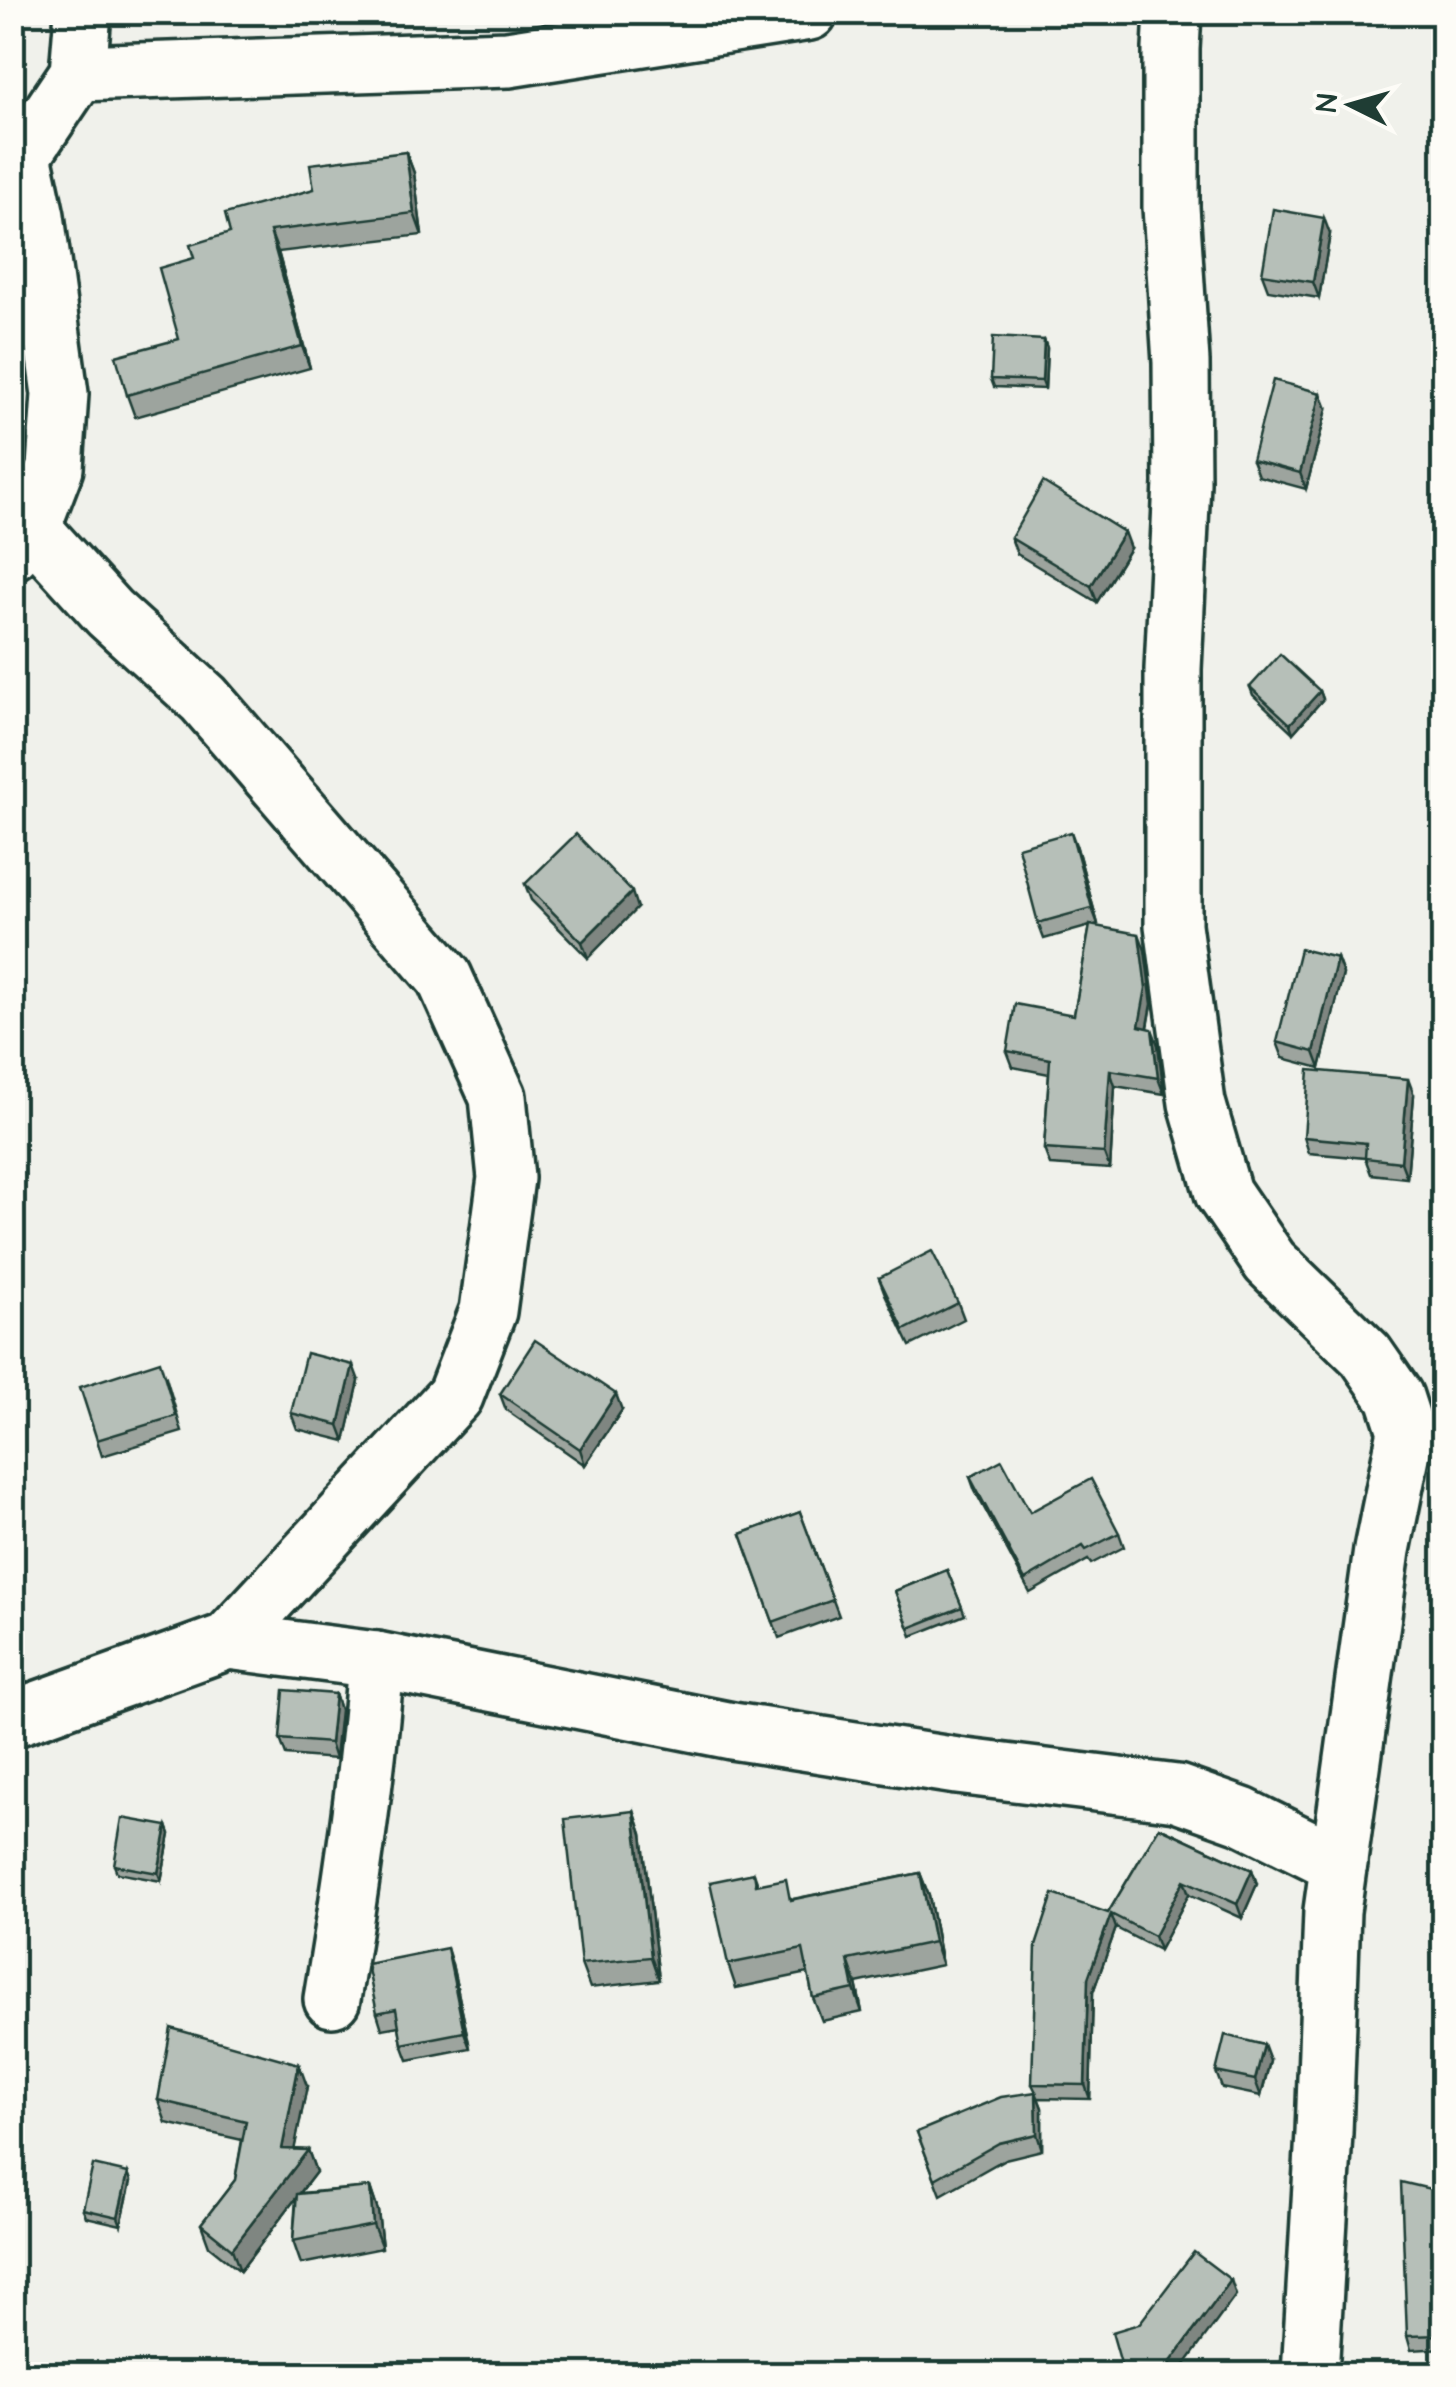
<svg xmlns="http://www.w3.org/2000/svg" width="1456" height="2387" viewBox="0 0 1456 2387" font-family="'Architects Daughter',sans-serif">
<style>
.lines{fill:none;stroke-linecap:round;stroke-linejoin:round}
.street-casing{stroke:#1f3d34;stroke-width:62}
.street{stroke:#fdfcf7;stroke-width:55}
.wall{fill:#9da49e;stroke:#1f3d34;stroke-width:2.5}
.shaded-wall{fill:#7f8681;stroke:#1f3d34;stroke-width:2.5}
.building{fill:#b6bfb8;stroke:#1f3d34;stroke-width:2.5}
</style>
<rect width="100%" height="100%" fill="#f0f1eb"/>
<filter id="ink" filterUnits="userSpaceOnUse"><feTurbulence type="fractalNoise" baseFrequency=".01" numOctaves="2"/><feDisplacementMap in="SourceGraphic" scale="20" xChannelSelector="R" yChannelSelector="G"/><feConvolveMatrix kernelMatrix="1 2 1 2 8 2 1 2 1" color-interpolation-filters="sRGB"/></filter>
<g filter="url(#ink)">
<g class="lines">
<g class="street-casing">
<g id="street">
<path d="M1173,12L1171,49V207L1181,362L1182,483L1173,669V925L1197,1103L1223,1193L1270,1262L1366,1355L1395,1397L1406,1431L1382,1550L1332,1911L1324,2133L1310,2374"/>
<path d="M78,73L508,59L809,12"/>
<path d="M12,552L32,528L55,468L60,394L36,216L23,155L78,73L83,12"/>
<path d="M228,1641L376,1660L732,1731L957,1766L1177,1793L1242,1816L1339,1864"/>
<path d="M12,1719L228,1641L455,1396L488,1311L506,1178L498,1097L444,977L204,699L109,613L32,528"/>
<path d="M332,1999C351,1887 368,1774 376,1660"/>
</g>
</g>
<use href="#street" class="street"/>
</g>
<g class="wall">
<path d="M406,152L414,173L422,235L278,252L310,368L135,417L127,395L179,339L194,258L314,189Z"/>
<path d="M1330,234L1319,298L1268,290L1262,274Z"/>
<path d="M1044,340L1047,348L1045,389L994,387L991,379Z"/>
<path d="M1327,409L1306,489L1258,476L1252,460Z"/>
<path d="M1011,538L1130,548L1097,602L1017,554Z"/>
<path d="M1250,687L1320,691L1323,699L1293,733L1253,695Z"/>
<path d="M1077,848L1098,924L1094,925L1145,950L1152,1004L1148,1028L1158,1045L1164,1094L1115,1086L1110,1169L1050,1165L1044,1149L1049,1074L1013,1067L1007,1051L1074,1015L1090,926L1044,939L1038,923Z"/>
<path d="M525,884L637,908L588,958L531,900Z"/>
<path d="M1337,958L1343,974L1320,1068L1283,1058L1277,1042Z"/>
<path d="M1414,1095L1407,1178L1371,1174L1365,1158L1309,1153L1304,1137Z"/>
<path d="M879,1278L958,1303L964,1319L910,1346L885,1294Z"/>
<path d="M166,1377L182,1432L102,1456L97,1440Z"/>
<path d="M359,1381L345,1441L297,1429L291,1413Z"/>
<path d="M500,1394L622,1410L585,1465L506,1410Z"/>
<path d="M970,1477L1030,1512L1119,1533L1124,1547L1091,1564L1088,1560L1030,1593L975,1491Z"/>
<path d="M800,1512L839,1616L779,1638L741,1534Z"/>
<path d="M947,1570L965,1615L912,1636L895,1591Z"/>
<path d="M335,1694L340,1710L335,1759L286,1755L280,1739Z"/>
<path d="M634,1811L642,1834L659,1980L590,1988L581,1964Z"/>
<path d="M167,1826L170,1834L161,1881L117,1873L114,1865Z"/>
<path d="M1159,1827L1252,1870L1257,1884L1242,1918L1189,1894L1159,1950L1116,1928L1093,1992L1090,2099L1038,2098L1042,2108V2150L1005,2159L941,2195L917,2132L1036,2092L1032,2084L1108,1913Z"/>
<path d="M754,1873L758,1884L793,1899L920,1873L929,1896L942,1965L856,1983L862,2012L822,2021L813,1998L808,1973L736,1988L728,1964Z"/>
<path d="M452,1964L470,2048L408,2060L402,2044L399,2026L382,2029L377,2013Z"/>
<path d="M1270,2061L1261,2096L1222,2088L1216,2072Z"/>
<path d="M307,2086L294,2149L308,2150L316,2172L300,2193L370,2187L378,2211L382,2248L301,2264L293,2241L296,2198L240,2271L209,2246L201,2224L235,2180L242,2140L166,2123L158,2100Z"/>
<path d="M128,2173L131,2181L121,2225L86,2217L83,2209Z"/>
<path d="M1439,2191L1444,2204V2348L1411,2350L1407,2336Z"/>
</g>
<g class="shaded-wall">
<path d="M406,152L414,173L422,235L414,213Z"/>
<path d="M1324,218L1330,234L1319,298L1313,282Z"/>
<path d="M270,231L278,252L310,368L302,346Z"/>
<path d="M1044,340L1047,348L1045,389L1042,381Z"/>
<path d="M1321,393L1327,409L1306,489L1300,473Z"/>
<path d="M1124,532L1130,548L1097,602L1091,586Z"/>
<path d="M1320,691L1323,699L1293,733L1290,724Z"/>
<path d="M1071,832L1077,848L1098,924L1092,908Z"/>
<path d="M632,892L637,908L588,958L582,942Z"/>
<path d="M1139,934L1145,950L1152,1004L1145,1042L1139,1026Z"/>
<path d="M1337,958L1343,974L1320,1068L1314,1052Z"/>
<path d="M1152,1029L1158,1045L1164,1094L1158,1078Z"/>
<path d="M1110,1070L1115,1086L1110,1169L1104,1153Z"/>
<path d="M1408,1079L1414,1095L1407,1178L1401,1162Z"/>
<path d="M353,1365L359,1381L345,1441L339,1425Z"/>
<path d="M616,1394L622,1410L585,1465L580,1449Z"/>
<path d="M335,1694L340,1710L335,1759L330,1743Z"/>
<path d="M634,1811L642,1834L659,1980L651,1957Z"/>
<path d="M167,1826L170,1834L161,1881L158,1873Z"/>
<path d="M1252,1870L1257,1884L1242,1918L1237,1904Z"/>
<path d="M920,1873L929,1896L942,1965L934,1942Z"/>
<path d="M1184,1880L1189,1894L1159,1950L1154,1936Z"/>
<path d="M1111,1914L1116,1928L1093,1992L1090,2099L1085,2085L1088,1978Z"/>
<path d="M447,1948L452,1964L470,2048L464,2032Z"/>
<path d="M848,1960L856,1983L862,2012L854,1989Z"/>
<path d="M1264,2045L1270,2061L1261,2096L1255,2080Z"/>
<path d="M299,2064L307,2086L290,2171L282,2149Z"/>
<path d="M1036,2092L1042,2108V2150L1037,2134Z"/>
<path d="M308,2150L316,2172L240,2271L232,2249Z"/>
<path d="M128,2173L131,2181L121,2225L118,2217Z"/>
<path d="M370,2187L378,2211L382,2248L373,2225Z"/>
<path d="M1439,2191L1444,2204V2323Z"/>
<path d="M1231,2280L1236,2295L1178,2374H1174L1170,2363Z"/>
</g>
<g class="building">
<path d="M406,152L414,213L270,231L302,346L127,395L116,356L179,339L159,268L194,258L190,245L230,233L225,214L314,189L310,164Z"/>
<path d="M1273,209L1324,218L1313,282L1262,274Z"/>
<path d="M993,337L1044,340L1042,381L991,379Z"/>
<path d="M1273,380L1321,393L1300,473L1252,460Z"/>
<path d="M1043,482L1124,532L1091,586L1011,538Z"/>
<path d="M1280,654L1320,691L1290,724L1250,687Z"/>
<path d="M1071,832L1092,908L1038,923L1018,847Z"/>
<path d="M576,834L632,892L582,942L525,884Z"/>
<path d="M1090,925L1139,934L1146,988L1139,1026L1152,1029L1158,1078L1110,1070L1104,1153L1044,1149L1050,1059L1007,1051L1015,1004L1074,1015Z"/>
<path d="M1300,949L1337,958L1314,1052L1277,1042Z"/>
<path d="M1309,1070L1408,1079L1401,1162L1365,1158L1366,1143L1304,1137Z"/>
<path d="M932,1251L958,1303L904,1330L879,1278Z"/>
<path d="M535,1340L616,1394L580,1449L500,1394Z"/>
<path d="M306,1353L353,1365L339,1425L291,1413Z"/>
<path d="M160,1361L176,1416L97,1440L80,1387Z"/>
<path d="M1002,1460L1030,1512L1091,1479L1119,1533L1086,1550L1083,1546L1025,1580L970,1477Z"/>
<path d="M800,1512L833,1600L773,1622L741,1534Z"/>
<path d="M947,1570L962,1607L909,1628L895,1591Z"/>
<path d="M284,1690L335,1694L330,1743L280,1739Z"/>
<path d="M634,1811L651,1957L581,1964L565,1819Z"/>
<path d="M122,1818L167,1826L158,1873L114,1865Z"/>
<path d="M1159,1827L1252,1870L1237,1904L1184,1880L1154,1936L1111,1914L1088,1978L1085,2085L1032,2084L1036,1946L1053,1894L1108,1913Z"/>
<path d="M754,1873L756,1885L786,1879L790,1900L920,1873L934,1942L848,1960L854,1989L813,1998L803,1949L728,1964L710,1882Z"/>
<path d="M447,1948L464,2032L402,2044L396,2009L377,2013L367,1964Z"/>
<path d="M171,2028L299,2064L282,2149L308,2150L232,2249L201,2224L235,2180L246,2121L158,2100Z"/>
<path d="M1225,2035L1264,2045L1255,2080L1216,2072Z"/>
<path d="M1036,2092L1037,2134L999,2143L935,2179L917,2132L1001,2097Z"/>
<path d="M93,2165L128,2173L118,2217L83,2209Z"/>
<path d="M1401,2182L1439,2191L1444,2335L1407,2336Z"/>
<path d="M370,2187L373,2225L293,2241L297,2194Z"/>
<path d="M1194,2252L1231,2280L1170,2363L1175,2374H1124L1112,2332L1139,2324Z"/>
</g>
</g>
<rect width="1456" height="2387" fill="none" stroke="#fdfcf7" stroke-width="50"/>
<rect x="25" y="25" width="1406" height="2337" fill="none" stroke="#1f3d34" stroke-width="4" filter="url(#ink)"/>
<g transform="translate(1351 105) rotate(275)" stroke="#fdfcf7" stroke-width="8" paint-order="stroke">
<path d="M0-8L18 38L0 25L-18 38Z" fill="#1f3d34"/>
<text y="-15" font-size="28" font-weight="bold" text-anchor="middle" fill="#1f3d34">N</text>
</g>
</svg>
